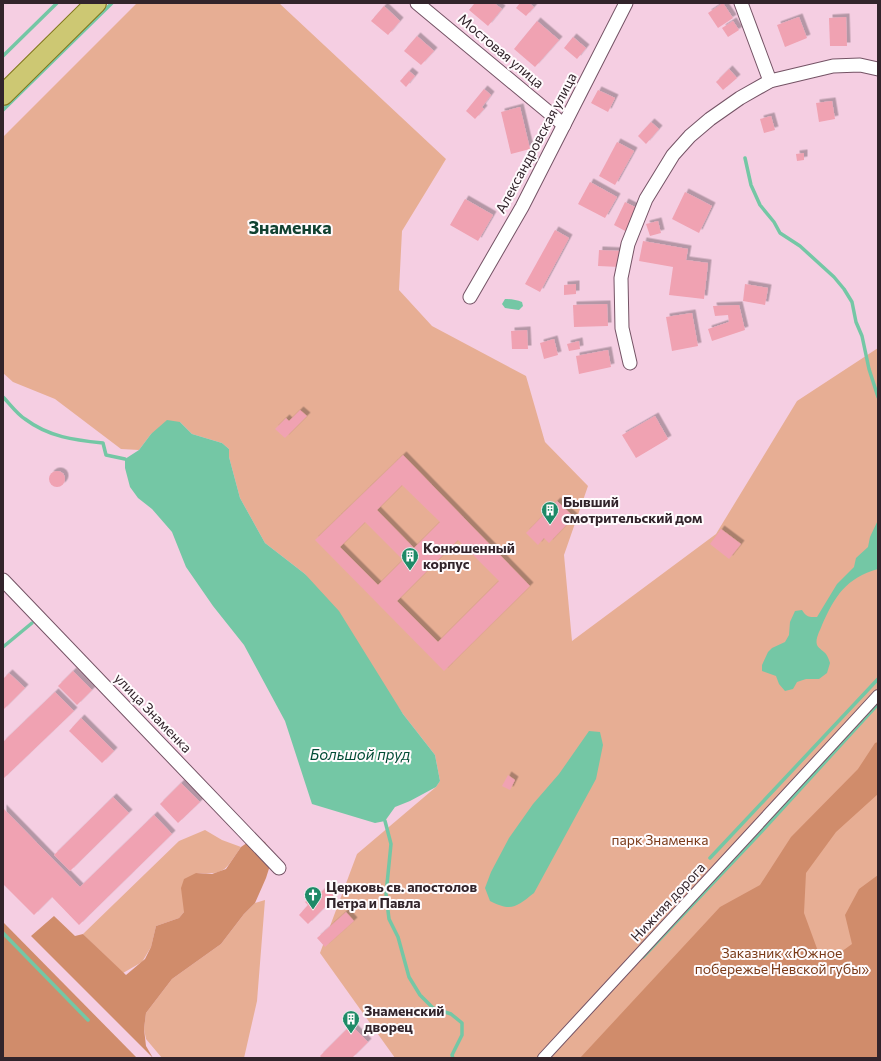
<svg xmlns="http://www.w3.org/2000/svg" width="881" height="1061" viewBox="0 0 881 1061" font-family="Commissioner,sans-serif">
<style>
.green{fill:#e7ae94}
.forest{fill:#d08c6b}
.water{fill:#74c7a5}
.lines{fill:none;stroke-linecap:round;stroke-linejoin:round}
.stream{stroke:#74c7a5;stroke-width:3.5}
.building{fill:#f0a2b2;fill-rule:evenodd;filter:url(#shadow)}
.pedestrian-casing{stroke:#745365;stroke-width:12}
.minor-casing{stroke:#745365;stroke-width:15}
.primary-casing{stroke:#81771d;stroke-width:22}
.pedestrian{stroke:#fff;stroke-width:10}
.minor{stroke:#fff;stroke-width:13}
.primary{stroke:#cdc873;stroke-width:20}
.labels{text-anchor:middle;stroke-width:4;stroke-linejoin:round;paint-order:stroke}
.street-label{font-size:14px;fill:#32242b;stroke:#fffbfd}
.poi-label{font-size:14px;font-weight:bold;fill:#32242b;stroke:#fffbfd;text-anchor:start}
.park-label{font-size:14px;fill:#7a3a18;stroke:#fffbfd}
.water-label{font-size:15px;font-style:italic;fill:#014b35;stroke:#fffbfd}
.district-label{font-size:18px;font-weight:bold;fill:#114231;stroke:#fffbfd}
</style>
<defs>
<filter id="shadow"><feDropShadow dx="3.5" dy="-3.5" stdDeviation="0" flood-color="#0004"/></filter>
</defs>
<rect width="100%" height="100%" fill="#f5cee2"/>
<g class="green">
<path d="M137,3H279L446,159L402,231L399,290L432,326L526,376L545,442L588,486L564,555L572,641L716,534L797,401L878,348V1058H395L320,953L357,854L436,787L440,781L435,755L403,714L305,574L265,543L240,498L229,457V449L222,443L192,434L180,422L151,434L139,450L121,449L55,399L13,382L3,373V137Z"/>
<path d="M205,830L222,840L241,847C225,870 226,875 196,873L184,904V912L179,918L156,926L151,947L142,962L123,973L83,934L179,841Z"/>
<path d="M265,900L257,1001L244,1058H162L146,1039L144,1029L146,1013L172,979L221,944L244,914L255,903Z"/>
</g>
<g class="forest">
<path d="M878,742V794L836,832L806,873L804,913L819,954L834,957L852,944L845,915L859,889L878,875V1058H580L720,907L760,885L791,837L858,769L875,743Z"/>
<path d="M254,838L265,842L273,856L266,878L255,903L244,914L221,944L172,979L146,1013L144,1029L146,1046L153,1058L31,936L54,916L75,936L83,934L126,975L145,959L151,947L156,926L179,918L184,912L181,888L184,879L196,873L212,874L226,869L241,847Z"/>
<path d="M3,922L137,1058H3Z"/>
</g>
<g class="water">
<path d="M505,299C510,299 517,300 522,302L523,306L519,310L505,308L502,304Z"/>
<path d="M167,420L180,422L192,434L222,443L229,449V457L240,498L265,543L305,574L339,611L403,714L435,755L440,781L436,787L410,801L395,807L385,821L375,823L312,804L285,721L244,645L213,606L186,567L172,532L152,509L138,498L130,487L125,468V459L139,450L151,434Z"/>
<path d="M878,520V569C846,578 835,596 822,625C820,631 815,638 817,645C819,649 824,651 826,654C828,657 829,660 830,663L827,673L819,679H806L797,682L793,689L785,691L779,684L776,676L762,671V665L768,652L772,648L785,642L789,635L790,622L795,611L802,610C806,617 809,617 817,617L837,584L854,567L856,558L868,547L870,537Z"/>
<path d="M589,731L600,732L603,745L596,779L534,893C516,907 512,912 490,901L485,888L491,872L509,838L533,804L559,774Z"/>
</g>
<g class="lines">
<g class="stream">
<path d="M3,56L57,3"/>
<path d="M3,110L112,3"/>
<path d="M745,158L751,185L760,205L774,222L780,233L800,246L834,277L844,289L852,302L856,322L862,336L869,369L878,397"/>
<path d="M3,397C10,404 17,414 25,419C49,437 74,440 103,443L106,455L125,459"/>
<path d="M3,647L32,623"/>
<path d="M385,821L391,844L386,894L389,919L398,937L409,977L420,995L433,1008L451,1014L462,1023V1035L452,1055L453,1058"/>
<path d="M710,858L878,679"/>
<path d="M3,933L88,1020"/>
<path d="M643,957L762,831L878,704"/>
</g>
</g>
<g class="building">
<path d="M475,3H494L502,9L488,26L469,10Z"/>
<path d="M520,3H529L534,7L526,16L516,8Z"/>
<path d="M723,3L733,18L718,28L708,13Z"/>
<path d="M384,6L400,21L388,35L371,21Z"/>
<path d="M799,17L807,38L785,47L777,25Z"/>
<path d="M846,17L847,46H830L829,18Z"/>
<path d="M537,21L559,40L535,67L514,49Z"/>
<path d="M733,21L739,30L728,37L722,28Z"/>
<path d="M417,36L434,51L421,65L404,51Z"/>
<path d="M573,37L586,48L577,59L564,48Z"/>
<path d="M729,69L737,78L723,90L716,82Z"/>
<path d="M409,71L415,76L406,87L400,81Z"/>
<path d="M484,89L491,95L482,107L484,109L475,119L466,111Z"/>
<path d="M598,90L615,98L608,112L591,103Z"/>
<path d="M832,101L835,119L819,122L816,103Z"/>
<path d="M520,107L530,149L511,154L501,112Z"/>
<path d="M771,116L775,130L764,133L760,119Z"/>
<path d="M651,122L659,129L646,144L638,136Z"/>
<path d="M617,142L634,151L615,185L599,176Z"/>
<path d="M804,153V160L797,161L796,154Z"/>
<path d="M590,182L617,197L605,218L578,204Z"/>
<path d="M685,192L712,206L699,233L672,219Z"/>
<path d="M465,199L493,215L478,241L450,225Z"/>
<path d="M625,202L641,210L629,233L614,225Z"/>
<path d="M658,221L661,233L650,236L646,224Z"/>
<path d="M555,230L569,238L540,292L525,284Z"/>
<path d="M643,241L688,249L686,260L708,263L704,299L669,295L673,267L639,261Z"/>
<path d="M599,250L620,251V267L598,266Z"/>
<path d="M576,284V294L564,295V285Z"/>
<path d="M745,284L768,288L765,305L743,301Z"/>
<path d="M607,304L608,326L574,327L573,305Z"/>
<path d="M739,305L745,330L712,341L708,329L729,322L728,315L715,316L713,306Z"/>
<path d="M692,313L698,346L672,351L666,317Z"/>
<path d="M527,330L528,349H512L511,331Z"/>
<path d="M554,339L558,355L544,359L540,343Z"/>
<path d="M579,341L580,349L569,351L567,344Z"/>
<path d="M608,350L611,367L579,374L576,356Z"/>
<path d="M300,410L307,416L285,438L275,429L286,418L289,421Z"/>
<path d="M655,416L668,439L636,458L622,435Z"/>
<path d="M403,455L530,586L444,671L315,540ZM402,485L440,522L414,548L377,510ZM365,522L403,560L378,585L340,547ZM458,540L499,581L438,642L397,601Z"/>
<circle cx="57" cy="479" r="8"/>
<path d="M557,501L574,517L549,543L544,538L538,545L526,533Z"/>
<path d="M721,529L741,544L729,559L710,544Z"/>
<path d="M73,671L92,690L77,705L58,686Z"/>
<path d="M9,673L25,688L3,710V679Z"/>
<path d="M55,692L74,711L3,779V742Z"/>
<path d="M81,718L114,751L102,763L69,731Z"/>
<path d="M508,775L515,780L510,790L502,786Z"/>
<path d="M181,783L200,802L178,823L160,804Z"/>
<path d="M113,797L129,813L70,871L54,855Z"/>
<path d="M3,808L80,887L154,815L172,834L79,925L52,897L34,915L3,884Z"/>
<path d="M326,888L335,897L308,924L299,915L308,905L305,902L314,893L317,896Z"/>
<path d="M346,912L354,921L325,947L317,938Z"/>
<path d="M351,1025L368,1042L352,1058H322L320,1056Z"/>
</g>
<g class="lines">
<g class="pedestrian-casing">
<path id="pedestrian" d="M543,1058L878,695"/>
</g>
<g class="minor-casing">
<g id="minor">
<path d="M417,3L564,125"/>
<path d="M741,3L770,81"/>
<path d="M470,297L522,207L626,3"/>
<path d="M630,363L622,328L621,278L628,244L646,199L673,155L690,136L710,119L740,98L770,81L833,66L860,65L878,69"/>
<path d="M3,580L279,868"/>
</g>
</g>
<g class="primary-casing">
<path id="primary" d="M3,95L96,3"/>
</g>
<use href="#pedestrian" class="pedestrian"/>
<use href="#minor" class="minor"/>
<use href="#primary" class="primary"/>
</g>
<defs>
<g id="building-pin" transform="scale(0.9)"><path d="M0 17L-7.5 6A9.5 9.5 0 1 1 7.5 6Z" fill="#1e8a67" stroke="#fffbfd"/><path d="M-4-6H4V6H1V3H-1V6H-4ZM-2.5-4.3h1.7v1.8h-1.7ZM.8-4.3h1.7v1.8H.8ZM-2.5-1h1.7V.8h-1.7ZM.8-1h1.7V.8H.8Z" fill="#fff"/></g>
<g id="church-pin" transform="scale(0.9)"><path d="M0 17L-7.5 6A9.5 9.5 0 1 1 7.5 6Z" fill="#1e8a67" stroke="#fffbfd"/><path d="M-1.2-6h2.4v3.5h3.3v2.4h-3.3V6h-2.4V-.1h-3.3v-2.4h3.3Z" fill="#fff"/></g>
</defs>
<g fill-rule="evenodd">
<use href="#building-pin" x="550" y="510"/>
<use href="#building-pin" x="410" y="556"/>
<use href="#church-pin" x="313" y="895"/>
<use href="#building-pin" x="351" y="1019"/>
</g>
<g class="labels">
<g class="street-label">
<text transform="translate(501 51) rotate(40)" y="5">Мостовая улица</text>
<text transform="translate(536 143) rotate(-62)" y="5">Александровская улица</text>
<text transform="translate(153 713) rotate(46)" y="5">улица Знаменка</text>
<text transform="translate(668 902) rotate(-47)" y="5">Нижняя дорога</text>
</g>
<g class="poi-label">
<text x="563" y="507">Бывший<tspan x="563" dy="16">смотрительский дом</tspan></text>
<text x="423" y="553">Конюшенный<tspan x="423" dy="16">корпус</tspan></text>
<text x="326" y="892">Церковь св. апостолов<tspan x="326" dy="16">Петра и Павла</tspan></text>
<text x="364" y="1016">Знаменский<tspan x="364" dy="16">дворец</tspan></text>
</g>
<g class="park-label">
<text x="660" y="845">парк Знаменка</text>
<text x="782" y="958">Заказник «Южное<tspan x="782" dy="16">побережье Невской губы»</tspan></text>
</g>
<g class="water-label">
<text x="360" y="760">Большой пруд</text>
</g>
<g class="district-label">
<text x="290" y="234">Знаменка</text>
</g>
</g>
<rect width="881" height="1061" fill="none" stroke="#32242b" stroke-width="8"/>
</svg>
